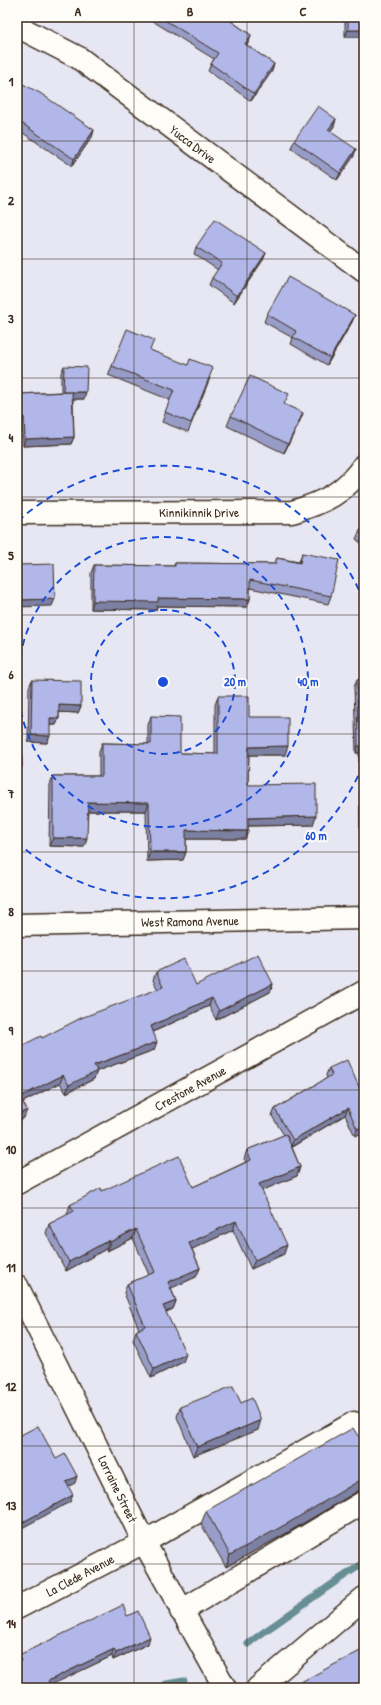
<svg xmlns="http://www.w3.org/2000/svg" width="381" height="1705" viewBox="0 0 381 1705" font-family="'Patrick Hand',sans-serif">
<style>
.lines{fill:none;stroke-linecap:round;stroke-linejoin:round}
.stream{stroke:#678e95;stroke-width:7}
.minor-casing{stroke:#3b2a1e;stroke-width:25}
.minor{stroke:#fdfcf7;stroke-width:22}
.wall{fill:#989dc8;stroke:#3b2a1e}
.shaded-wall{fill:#7c80a2;stroke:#3b2a1e}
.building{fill:#b1b7e8;stroke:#3b2a1e}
.grid{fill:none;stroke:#3b2a1e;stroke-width:1;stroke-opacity:0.55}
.ring{fill:none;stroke:#1d4ed8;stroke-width:2;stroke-dasharray:7 5}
.labels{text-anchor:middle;stroke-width:4;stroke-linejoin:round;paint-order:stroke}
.street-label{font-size:13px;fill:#3b2a1e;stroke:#fdfcf7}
.centre{fill:#1d4ed8;stroke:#fdfcf7;stroke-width:2}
.ring-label{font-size:12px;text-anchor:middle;font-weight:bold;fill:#1d4ed8;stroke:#fdfcf7;stroke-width:4;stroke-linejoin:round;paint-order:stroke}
.neatline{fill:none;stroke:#3b2a1e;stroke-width:1.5}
.grid-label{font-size:13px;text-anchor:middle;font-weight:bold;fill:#3b2a1e}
</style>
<rect width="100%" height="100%" fill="#e6e7f2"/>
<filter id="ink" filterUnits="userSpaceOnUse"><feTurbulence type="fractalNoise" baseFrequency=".025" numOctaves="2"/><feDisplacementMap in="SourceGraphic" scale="8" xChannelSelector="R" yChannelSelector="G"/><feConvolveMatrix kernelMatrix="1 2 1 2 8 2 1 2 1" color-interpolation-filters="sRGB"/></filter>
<g filter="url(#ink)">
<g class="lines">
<g class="stream">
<path d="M248,1644C261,1633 275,1625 288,1615C313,1598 338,1579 364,1563"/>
<path d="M161,1688L166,1684L184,1681"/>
</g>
<g class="minor-casing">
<g id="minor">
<path d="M17,26L79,58L364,271"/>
<path d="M17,513L292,512C323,503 345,493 364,465"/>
<path d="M17,925L364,918"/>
<path d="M17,1183L364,992"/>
<path d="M17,1286L144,1542L225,1688"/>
<path d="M17,1608L144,1542L354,1423L364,1442"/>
<path d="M181,1611L364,1502"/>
<path d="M258,1688L364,1598"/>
</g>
</g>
<use href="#minor" class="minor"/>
</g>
<g class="wall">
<path d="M146,17H225L251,35L249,42L246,45L274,64L272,71L251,101L208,71L211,64L214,59Z"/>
<rect x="345" y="17" width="19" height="20"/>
<path d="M17,81L94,130L92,137L72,166L17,129Z"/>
<path d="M336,119L334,126L330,132L354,156L337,180L291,148L294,141Z"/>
<path d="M196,247L266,253L263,260L234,303L209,285L212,278L218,270L194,254Z"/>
<path d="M267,314L355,315L352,322L327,365L291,344L293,338L264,322Z"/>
<path d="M150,350L210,378L188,432L162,422L170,400L108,375L112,366Z"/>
<path d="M64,366L84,399H73L74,437L71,444L23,446L22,424H17V394L61,392V373Z"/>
<path d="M285,405L303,413L299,423L284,453L227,426L231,416Z"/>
<path d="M364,526V546L356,539L359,532Z"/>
<path d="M302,553L331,596L328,604L250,588V599L247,607L157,606L156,610L91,609V573L94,565L174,566L175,563L274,564L277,558L299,562Z"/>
<path d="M364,679V828H360L359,753H356L354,687L357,680Z"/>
<path d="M32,680L81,706L78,713L59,712V718L56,725H50L47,743L28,742L29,687Z"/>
<path d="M218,696L249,717L285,755H249L248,785L313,825L248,826V831L245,839H186V852L183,860L147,861L146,811H88L84,847L49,846L50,784L53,776H99V752L102,743L148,744V725L151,716L180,753L215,754V705Z"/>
<path d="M156,972L196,985L273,984L270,992L216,1020L209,1006L153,1032L154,1050L97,1071L94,1079L66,1093L60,1083L23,1102L24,1118L17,1122L42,1038L158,990L153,980Z"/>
<path d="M329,1068L359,1087L364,1085V1132L355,1136L345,1115L292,1147L300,1167L297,1176L262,1190L284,1254L251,1269L233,1230L192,1249L200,1268L196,1277L171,1288L176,1301L173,1309L166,1312L183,1362L151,1378L133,1340L136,1331L139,1329L124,1293L127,1284L149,1275L133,1238L107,1251L106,1249L66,1271L46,1233L49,1224L68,1215L67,1214L70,1205L102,1191L193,1187L246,1162L244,1159L247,1150L284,1135L272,1116L275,1109L327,1078L326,1075Z"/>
<path d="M241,1403L258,1430L193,1456L177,1417L180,1407Z"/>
<path d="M358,1491L285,1534L226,1567L201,1524L206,1511Z"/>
<path d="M127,1616L148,1644L113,1660L112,1656L50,1685L17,1688V1660L19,1655Z"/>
<path d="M299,1683L364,1688H297Z"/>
</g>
<g class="shaded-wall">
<path d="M348,30H364V37H345Z"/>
<path d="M251,35L249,42L242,51L245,44Z"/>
<path d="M274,64L272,71L251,101L254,94Z"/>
<path d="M336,119L334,126L326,138L328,130Z"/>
<path d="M94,130L92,137L72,166L74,159Z"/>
<path d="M356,149L354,156L337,180L340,173Z"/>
<path d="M266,253L263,260L234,303L237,296Z"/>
<path d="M355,315L352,322L327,365L330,358Z"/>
<path d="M63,392H86L84,399H61Z"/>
<path d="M303,413L299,423L284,453L288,444Z"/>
<path d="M17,417H24L22,424H17Z"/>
<path d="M74,437L71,444L23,446L25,439Z"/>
<path d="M158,598L250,599L247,607L157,606L156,610L91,609L93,601Z"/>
<path d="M55,599L52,606L17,607V600Z"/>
<path d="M59,705L81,706L78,713L57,712Z"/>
<path d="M50,718H59L56,725H48Z"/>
<path d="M31,735L50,736L47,743L28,742Z"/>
<path d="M288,746L285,755H245L249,747Z"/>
<path d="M358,746H362L359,753H356Z"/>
<path d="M17,766H22L19,773H17Z"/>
<path d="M88,802L149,803L146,811H85Z"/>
<path d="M316,816L313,825L245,826L248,818Z"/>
<path d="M363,821H364V828H360Z"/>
<path d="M186,830L248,831L245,839H183Z"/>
<path d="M53,838H87L84,847L49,846Z"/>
<path d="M150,852H186L183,860L147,861Z"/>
<path d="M273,984L270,992L216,1020L219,1011Z"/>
<path d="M212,998L209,1006L148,1034L151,1026Z"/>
<path d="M157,1042L154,1050L97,1071L94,1079L66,1093L69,1085L94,1065Z"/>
<path d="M63,1075L60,1083L17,1105L20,1097Z"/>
<path d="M348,1108L345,1115L291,1147L293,1140Z"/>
<path d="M27,1110L24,1118L17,1122V1115Z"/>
<path d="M364,1126V1132L355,1136L357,1129Z"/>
<path d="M300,1167L297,1176L256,1193L259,1184Z"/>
<path d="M236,1221L233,1230L186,1252L189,1243Z"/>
<path d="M136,1229L133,1238L107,1251L110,1242Z"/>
<path d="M109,1240L106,1249L66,1271L69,1262Z"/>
<path d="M287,1245L284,1254L251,1269L255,1260Z"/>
<path d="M200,1268L196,1277L165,1291L168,1282Z"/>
<path d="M176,1301L173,1309L160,1315L163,1306Z"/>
<path d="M186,1354L183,1362L151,1378L154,1369Z"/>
<path d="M261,1420L258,1430L193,1456L197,1447Z"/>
<path d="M77,1476L75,1483L64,1489L66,1482Z"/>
<path d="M362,1479H364V1490L358,1491L285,1534L226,1567L230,1555Z"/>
<path d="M73,1495L70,1502L22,1528L21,1530L17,1532V1526L23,1522Z"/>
<path d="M150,1637L148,1644L113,1660L116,1653Z"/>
<path d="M114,1649L112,1656L45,1688L48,1681Z"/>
</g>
<g class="building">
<path d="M160,17H225L251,35L245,44L274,64L254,94L211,64L218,53Z"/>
<rect x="348" y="17" width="16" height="13"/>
<path d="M17,81L40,93L94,130L74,159L17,120Z"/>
<path d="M318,106L336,119L328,130L356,149L340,173L294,141Z"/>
<path d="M215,219L266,253L237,296L212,278L222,263L196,247Z"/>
<path d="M288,277L355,315L330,358L293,337L296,331L267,314Z"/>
<path d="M127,329L154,340L150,350L188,365L190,359L213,368L191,423L165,412L174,390L112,366Z"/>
<path d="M64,366L87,367L86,392H63Z"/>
<path d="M250,376L289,394L284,404L303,413L288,444L231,416Z"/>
<path d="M72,392L74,437L25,439L24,417H17V394Z"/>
<path d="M364,526V537L359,532Z"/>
<path d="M302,553L339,560L331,596L250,580V599L158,598V602L93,601L94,565L175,566V563L275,564L277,558L300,563Z"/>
<path d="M54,564L55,599L17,600V565Z"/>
<path d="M364,679V821H363L362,746H358L357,680Z"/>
<path d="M32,680L81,681V706L59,705V718H50V736L31,735Z"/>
<path d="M218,696H249V717H288V746L249,747L248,785L316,784V816L248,818V831L186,830V852H150L149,803L88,802L87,838H53V776H102V743L151,744V716L180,717V753L218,754Z"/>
<path d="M17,728H21L22,766H17Z"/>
<path d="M258,954L273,984L219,1011L212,998L151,1026L157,1042L94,1065L97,1071L69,1085L63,1075L20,1097L27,1110L17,1115V1048L41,1036L42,1038L81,1018L163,987L156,972L184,959L196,985Z"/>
<path d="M347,1060L359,1087L364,1085V1126L357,1129L348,1108L293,1140L275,1109L332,1075L329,1068Z"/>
<path d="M286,1134L300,1167L259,1184L287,1245L255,1260L236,1221L189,1243L200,1268L168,1282L176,1301L163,1306L186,1354L154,1369L136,1331L145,1326L127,1284L155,1272L136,1229L110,1242L109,1240L69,1262L49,1224L74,1211L70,1205L101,1188L102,1191L179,1156L193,1187L251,1160L247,1150Z"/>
<path d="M233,1386L241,1403L252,1398L261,1420L197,1447L180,1407Z"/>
<path d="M38,1426L56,1459L65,1454L77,1476L66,1482L73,1495L23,1522L24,1523L17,1526V1437Z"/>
<path d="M353,1428L358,1436L364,1440V1479H362L290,1522L230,1555L206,1511Z"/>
<path d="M123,1605L127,1616L138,1611L150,1637L116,1653L114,1649L48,1681L51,1688H17V1662L21,1661L19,1655Z"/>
<path d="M364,1649V1680L362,1681L364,1685V1688H302L299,1683Z"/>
</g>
</g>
<path class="grid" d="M134,17V1688M247,17V1688M17,141H364M17,259H364M17,378H364M17,497H364M17,615H364M17,734H364M17,852H364M17,971H364M17,1090H364M17,1208H364M17,1327H364M17,1446H364M17,1564H364"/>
<g class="ring">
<circle cx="163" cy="682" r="72"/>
<circle cx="163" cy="682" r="145"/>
<path d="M363 765A217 217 0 0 1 18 843M18 521A217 217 0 0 1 363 599"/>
</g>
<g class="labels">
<g class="street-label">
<text transform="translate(193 144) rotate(37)" y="5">Yucca Drive</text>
<text x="199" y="517">Kinnikinnik Drive</text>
<text transform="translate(190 921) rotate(-1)" y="5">West Ramona Avenue</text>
<text transform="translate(190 1088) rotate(-29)" y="5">Crestone Avenue</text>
<text transform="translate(118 1489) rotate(64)" y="5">Lorraine Street</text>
<text transform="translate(80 1575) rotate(-28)" y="5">La Clede Avenue</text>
</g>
</g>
<circle cx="163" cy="682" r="6" class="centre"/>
<g class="ring-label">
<text x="235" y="686">20 m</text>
<text x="308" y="686">40 m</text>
<text x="316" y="840">60 m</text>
</g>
<rect width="381" height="1705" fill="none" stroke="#fdfcf7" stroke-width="44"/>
<rect x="22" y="22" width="337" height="1661" class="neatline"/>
<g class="grid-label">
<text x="78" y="16">A</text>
<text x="190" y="16">B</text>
<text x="303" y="16">C</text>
<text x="11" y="86">1</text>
<text x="11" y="205">2</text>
<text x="11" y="323">3</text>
<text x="11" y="442">4</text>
<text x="11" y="560">5</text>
<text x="11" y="679">6</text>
<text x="11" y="798">7</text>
<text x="11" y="916">8</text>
<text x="11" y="1035">9</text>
<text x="11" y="1154">10</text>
<text x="11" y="1272">11</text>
<text x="11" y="1391">12</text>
<text x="11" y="1510">13</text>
<text x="11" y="1628">14</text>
</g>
</svg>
